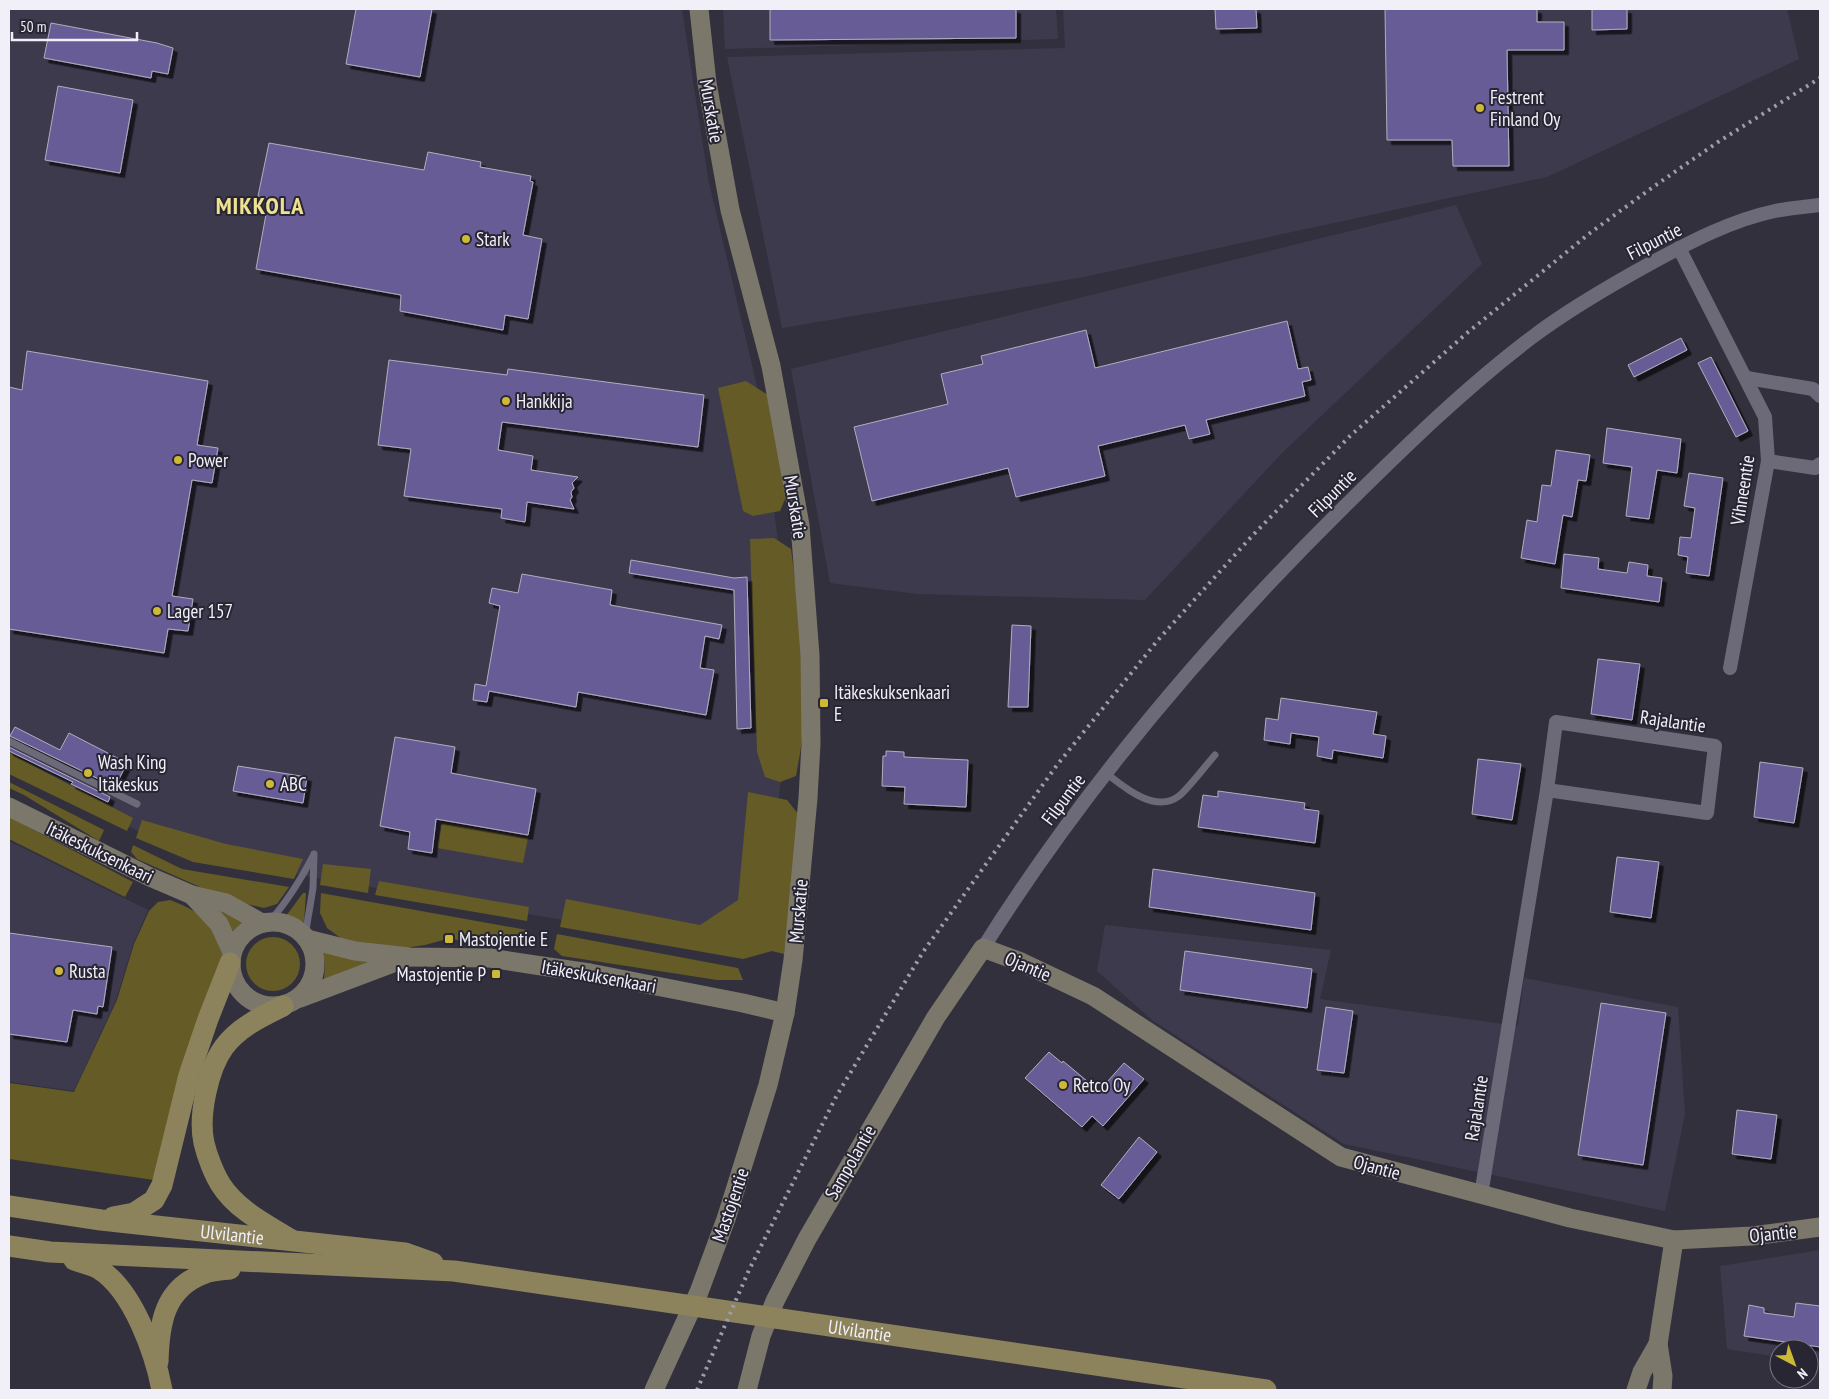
<svg xmlns="http://www.w3.org/2000/svg" width="1829" height="1399" viewBox="0 0 1829 1399" font-family="'PT Sans Narrow',sans-serif">
<style>
.built{fill:#3d3a4d}
.green{fill:#645b26}
.building{fill:#685c96;stroke:#b0aebe;filter:url(#shadow)}
.lines{fill:none;stroke-linecap:round;stroke-linejoin:round}
.lane{stroke:#6c6a79;stroke-width:7}
.street{stroke:#6c6a79;stroke-width:14}
.secondary{stroke:#7c776b;stroke-width:19}
.primary{stroke:#8c835d;stroke-width:21}
.rail{stroke:#9f9ea8;stroke-width:4;stroke-dasharray:2.5 5;stroke-linecap:butt}
.poi-dot{fill:#ceb837;stroke:#282633;stroke-width:2}
.labels{text-anchor:middle;stroke-width:4;stroke-linejoin:round;paint-order:stroke}
.poi-label{font-size:19px;fill:#f1f0f9;stroke:#282633;text-anchor:start}
.street-label{font-size:19px;fill:#f1f0f9;stroke:#282633}
.district-label{font-size:24px;font-weight:bold;letter-spacing:1px;fill:#eee192;stroke:#282633}
</style>
<defs>
<filter id="shadow"><feDropShadow dx="4.5" dy="4.5" stdDeviation="0" flood-color="#0009"/></filter>
</defs>
<rect width="100%" height="100%" fill="#32303d"/>
<g class="built">
<path d="M9,9H682L708,178L760,399L793,660L767,912L720,947L248,866L176,851L9,764Z"/>
<path d="M723,9H1056L1058,39L725,49Z"/>
<path d="M1063,9H1787L1799,59L1547,177L1084,277L782,328L727,57L1065,48Z"/>
<path d="M1456,205L1482,264L1282,453L1145,600L918,594L830,583L791,369Z"/>
<path d="M9,841L148,910L133,944L116,1000L74,1091L9,1082Z"/>
<path d="M1105,925L1331,950L1320,999L1518,1026L1524,978L1678,1007L1685,1114L1665,1211L1344,1144L1152,1020L1097,971Z"/>
<path d="M1820,1250V1362L1809,1361V1349H1779V1357L1727,1349L1720,1266Z"/>
</g>
<g class="green">
<path d="M746,381L768,395L786,497L780,511L753,516L743,511L718,388Z"/>
<path d="M774,538L791,549C800,611 804,675 802,738C801,751 798,764 796,776L780,782L765,777L757,752L750,539Z"/>
<path d="M9,753L133,818L127,831L9,774Z"/>
<path d="M9,782L104,830L99,841L24,795L9,788Z"/>
<path d="M748,792L787,800L799,815L784,954L772,951L743,959L560,927L566,899L700,925L738,900Z"/>
<path d="M9,817L133,882L125,897L9,839Z"/>
<path d="M142,820L226,844L303,859L294,879L193,862L136,838Z"/>
<path d="M442,823L528,838L523,863L437,848Z"/>
<path d="M133,845L182,869L289,887L277,904L264,908L242,903L200,887L137,859L131,852Z"/>
<path d="M323,864L371,869L368,893L320,885Z"/>
<path d="M379,881L529,907L527,921L375,895Z"/>
<path d="M303,893H306L304,922L286,916Z"/>
<path d="M321,893L527,930L525,939L518,945L447,939L425,945L391,950L342,939L327,928L320,913Z"/>
<path d="M170,900C191,908 218,921 222,945C223,951 222,959 221,965L154,1180L9,1159V1083L74,1092L117,1000L134,944L149,911L158,902Z"/>
<path d="M211,906L248,922L235,933Z"/>
<path d="M557,934L738,968L743,980H717L562,956L554,949Z"/>
<circle cx="273" cy="964" r="27"/>
<path d="M323,951L380,962L324,979L325,964Z"/>
</g>
<g class="building">
<path d="M356,9H432L420,77L346,64Z"/>
<path d="M770,9H1016V38L770,40Z"/>
<path d="M1215,9H1256L1257,28L1216,29Z"/>
<path d="M1385,9H1537V22H1564V50H1507L1509,166H1453L1452,140H1387Z"/>
<path d="M1592,9H1627V29L1592,30Z"/>
<path d="M51,23L157,43L173,48L168,74L152,71L151,78L44,58Z"/>
<path d="M58,86L133,100L120,173L45,160Z"/>
<path d="M269,143L424,170L428,152L481,162L480,167L531,176L530,181L533,182L523,235L542,239L528,319L505,315L503,330L400,311L401,295L256,269L269,198L258,196Z"/>
<path d="M1287,321L1298,369L1308,367L1311,380L1302,382L1305,396L1206,420L1210,434L1189,439L1185,425L1098,446L1105,476L1016,497L1008,468L872,501L854,427L948,404L941,374L983,364L981,356L1086,330L1095,368Z"/>
<path d="M1681,338L1687,350L1634,377L1628,365Z"/>
<path d="M27,351L208,381L197,445L218,448L212,483L192,480L172,596L193,599L188,631L168,629L164,653L9,629V387L22,390Z"/>
<path d="M1711,357L1748,431L1736,437L1698,363Z"/>
<path d="M389,360L507,375L508,369L704,395L698,447L502,422L498,450L533,456L531,470L578,477L572,483L574,488L571,492L572,497L570,500L574,509L527,502L525,522L501,518L502,509L404,496L411,449L378,445Z"/>
<path d="M1607,428L1681,439L1677,473L1657,470L1649,519L1626,516L1632,467L1603,463Z"/>
<path d="M1556,450L1590,455L1586,481L1578,480L1572,517L1563,515L1555,564L1521,558L1527,520L1537,522L1542,485L1551,486Z"/>
<path d="M1689,473L1723,478L1709,576L1686,573L1688,557L1678,555L1680,537L1691,538L1695,508L1684,506Z"/>
<path d="M1564,554L1599,558L1598,569L1627,573L1629,562L1648,565L1647,576L1662,578L1659,602L1561,588Z"/>
<path d="M631,560L734,578L747,577L751,728L737,729L734,590L629,573Z"/>
<path d="M522,574L612,590L610,605L722,625L719,639L705,636L700,668L714,670L706,715L578,692L576,707L489,691L487,702L473,700L475,684L486,686L500,606L489,603L492,588L518,593Z"/>
<path d="M1012,625L1031,626L1028,707H1008Z"/>
<path d="M1598,659L1640,664L1632,720L1591,714Z"/>
<path d="M1281,698L1377,712L1373,734L1386,736L1383,758L1333,750L1332,759L1317,756L1319,737L1291,733L1290,744L1264,740L1266,718L1278,720Z"/>
<path d="M15,727L60,750L69,733L127,763L115,787L10,736Z"/>
<path d="M395,737L455,747L451,773L536,789L528,835L436,819L432,853L408,849L410,832L380,826Z"/>
<path d="M9,747L110,797L108,802L71,784L73,782L9,751Z"/>
<path d="M886,751L904,752V757L968,760L966,807L904,804L905,787L882,786L883,756H886Z"/>
<path d="M1478,759L1521,764L1512,820L1472,814Z"/>
<path d="M1760,762L1803,768L1794,823L1754,817Z"/>
<path d="M238,766L307,777L303,803L233,791Z"/>
<path d="M1218,791L1305,803L1304,809L1319,811L1315,843L1198,827L1203,795L1218,797Z"/>
<path d="M1617,857L1659,862L1651,918L1610,912Z"/>
<path d="M1153,869L1315,893L1311,930L1149,907Z"/>
<path d="M9,933L112,947L103,1007L98,1006L97,1014L73,1010L67,1042L9,1034Z"/>
<path d="M1185,951L1312,969L1307,1008L1180,990Z"/>
<path d="M1601,1003L1666,1013L1643,1165L1578,1155Z"/>
<path d="M1326,1007L1353,1011L1344,1073L1317,1070Z"/>
<path d="M1049,1052L1062,1063L1063,1061L1099,1091L1124,1063L1144,1079L1103,1126L1092,1116L1082,1127L1025,1078Z"/>
<path d="M1737,1110L1777,1115L1771,1159L1732,1154Z"/>
<path d="M1139,1137L1157,1152L1119,1199L1101,1185Z"/>
<path d="M1796,1303L1820,1306V1347L1744,1336L1749,1305L1764,1308V1313L1794,1317Z"/>
</g>
<g class="lines">
<g class="lane">
<path d="M9,741L137,804"/>
<path d="M1106,773C1124,787 1155,814 1179,796C1188,789 1206,765 1215,755"/>
<path d="M269,922C287,902 300,881 313,856"/>
<path d="M305,936L313,888L314,854"/>
</g>
<g class="street">
<path d="M1679,248L1765,417L1768,461L1730,668"/>
<path d="M1747,378L1813,389L1820,396"/>
<path d="M1768,461L1815,468L1820,464"/>
<path d="M983,948C1085,786 1211,638 1347,504C1405,447 1466,387 1531,338C1569,309 1611,285 1653,262C1690,242 1732,220 1775,211C1789,208 1805,207 1820,205"/>
<path d="M1481,1195L1547,790L1556,722L1715,746L1707,813L1547,790"/>
</g>
<g class="secondary">
<path d="M9,807L150,877L192,895L226,903L262,923"/>
<path d="M192,895L219,924L232,952"/>
<circle cx="273" cy="964" r="42"/>
<path d="M307,939L355,951L410,957L490,958L535,965L590,973L743,1003L785,1013"/>
<path d="M300,998L406,958"/>
<path d="M654,1390L699,1292L726,1219L768,1085L785,1013L793,960L808,798L811,744L810,655L800,525L771,366L730,210L707,83L699,9"/>
<path d="M747,1390L761,1336L775,1301L807,1239L936,1017L983,948L1021,962L1093,996L1341,1157L1570,1218L1674,1240L1752,1236L1820,1227"/>
<path d="M1636,1390L1642,1372L1658,1344"/>
<path d="M1662,1390L1663,1376L1658,1344L1674,1240"/>
</g>
<g class="primary">
<path d="M283,1006C261,1017 239,1027 224,1047C208,1069 198,1116 204,1143C207,1156 214,1174 221,1185C237,1210 266,1224 290,1239"/>
<path id="s1" d="M9,1206L101,1220L405,1253L433,1263"/>
<path d="M113,1217L134,1213L154,1200L162,1185L189,1075L208,1019L230,963"/>
<path id="s2" d="M9,1246L50,1252L454,1271L1266,1390"/>
<path d="M74,1260C82,1263 92,1265 99,1269C133,1290 155,1353 162,1390"/>
<path d="M158,1362C159,1324 164,1289 203,1274C211,1270 222,1270 230,1269"/>
</g>
<path class="rail" d="M697,1390L749,1270L837,1095L923,952L1057,765L1158,640L1252,536L1350,436L1467,333L1590,233L1653,187L1718,142L1820,78"/>
</g>
<g class="poi-dot">
<circle cx="1480" cy="108" r="5"/>
<circle cx="466" cy="239" r="5"/>
<circle cx="506" cy="401" r="5"/>
<circle cx="178" cy="460" r="5"/>
<circle cx="157" cy="611" r="5"/>
<rect x="819" y="698" width="10" height="10" rx="2.5"/>
<circle cx="88" cy="773" r="5"/>
<circle cx="270" cy="784" r="5"/>
<rect x="444" y="934" width="10" height="10" rx="2.5"/>
<circle cx="59" cy="971" r="5"/>
<rect x="491" y="969" width="10" height="10" rx="2.5"/>
<circle cx="1063" cy="1085" r="5"/>
</g>
<g class="labels">
<g class="poi-label">
<text x="1490" y="104">Festrent<tspan x="1490" dy="22">Finland Oy</tspan></text>
<text x="476" y="246">Stark</text>
<text x="516" y="408">Hankkija</text>
<text x="188" y="467">Power</text>
<text x="167" y="618">Lager 157</text>
<text x="834" y="699">Itäkeskuksenkaari<tspan x="834" dy="22">E</tspan></text>
<text x="98" y="769">Wash King<tspan x="98" dy="22">Itäkeskus</tspan></text>
<text x="280" y="791">ABC</text>
<text x="459" y="946">Mastojentie E</text>
<text x="69" y="978">Rusta</text>
<text x="486" y="981" text-anchor="end">Mastojentie P</text>
<text x="1073" y="1092">Retco Oy</text>
</g>
<g class="street-label">
<text transform="translate(712 111) rotate(80)" y="7">Murskatie</text>
<text transform="translate(1654 241) rotate(-27)" y="7">Filpuntie</text>
<text transform="translate(1742 490) rotate(-81)" y="7">Vihneentie</text>
<text transform="translate(1332 493) rotate(-45)" y="7">Filpuntie</text>
<text transform="translate(796 507) rotate(81)" y="7">Murskatie</text>
<text transform="translate(1673 721) rotate(8)" y="7">Rajalantie</text>
<text transform="translate(1063 799) rotate(-53)" y="7">Filpuntie</text>
<text transform="translate(100 852) rotate(26)" y="7">Itäkeskuksenkaari</text>
<text transform="translate(798 911) rotate(-85)" y="7">Murskatie</text>
<text transform="translate(1028 966) rotate(23)" y="7">Ojantie</text>
<text transform="translate(599 976) rotate(10)" y="7">Itäkeskuksenkaari</text>
<text transform="translate(1476 1108) rotate(-81)" y="7">Rajalantie</text>
<text transform="translate(850 1162) rotate(-60)" y="7">Sampolantie</text>
<text transform="translate(1377 1167) rotate(15)" y="7">Ojantie</text>
<text transform="translate(730 1205) rotate(-71)" y="7">Mastojentie</text>
<text transform="translate(1773 1233) rotate(-6)" y="7">Ojantie</text>
<text dy="7" stroke="none"><textPath href="#s1" startOffset="225">Ulvilantie</textPath></text>
<text dy="7" stroke="none"><textPath href="#s2" startOffset="856">Ulvilantie</textPath></text>
</g>
<g class="district-label">
<text x="260" y="214">MIKKOLA</text>
</g>
</g>
<rect width="1829" height="1399" fill="none" stroke="#f1f0f9" stroke-width="20"/>
<g transform="translate(1794 1364) rotate(139)"><circle r="24" fill="#282633" stroke="#787782"/>
<path d="M0-4L9 19L0 12L-9 19Z" fill="#ceb837"/>
<text y="-8" font-size="14" font-weight="bold" text-anchor="middle" fill="#f1f0f9">N</text>
</g>
<path d="M12 32v8h125v-8" fill="none" stroke="#f1f0f9" stroke-width="2.5"/>
<text x="20" y="32" font-size="15" fill="#f1f0f9" stroke="#282633" stroke-width="4" paint-order="stroke">50 m</text>
</svg>
